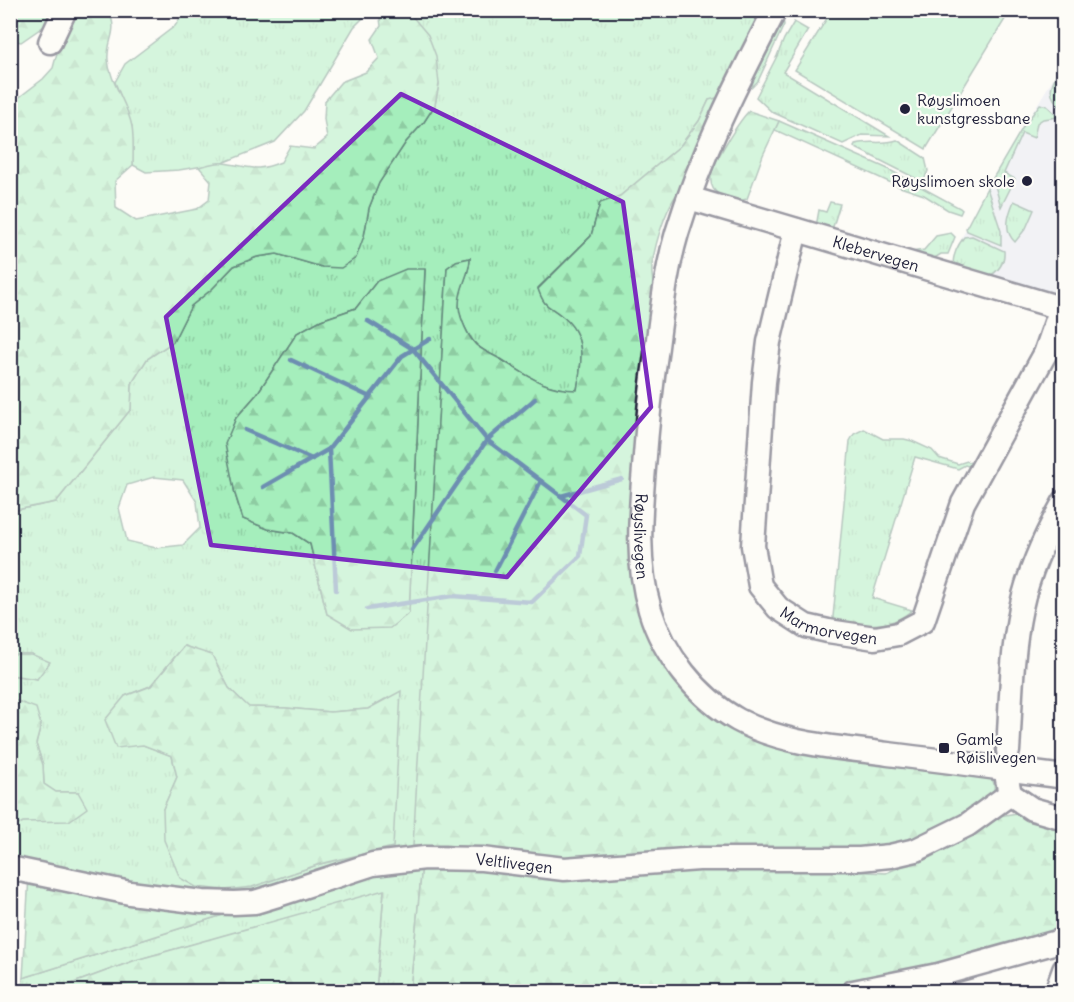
<svg xmlns="http://www.w3.org/2000/svg" width="1074" height="1002" viewBox="0 0 1074 1002" font-family="Delius,sans-serif">
<style>
.built{fill:#e4e7f2}
.grass{fill:url(#grass-tufts);stroke:#64887c;stroke-width:1.5;fill-rule:evenodd}
.forest{fill:url(#forest-firs);stroke:#64887c;stroke-width:1.5}
.pitch{fill:#a5eebc;stroke:#64887c;stroke-width:1.5}
.lines{fill:none;stroke-linecap:round;stroke-linejoin:round}
.stream{stroke:#6d8eb1;stroke-width:4.5}
.minor-casing{stroke:#22223b;stroke-width:27}
.minor{stroke:#fdfcf7;stroke-width:22}
.marked{fill:none;stroke:#7b2cbf;stroke-width:4.5;stroke-linejoin:round}
.poi-dot{fill:#22223b;stroke:#fdfcf7;stroke-width:2}
.labels{text-anchor:middle;stroke-width:4.5;stroke-linejoin:round;paint-order:stroke}
.poi-label{font-size:16px;fill:#22223b;stroke:#fdfcf7;text-anchor:start}
.street-label{font-size:16px;fill:#22223b;stroke:#fdfcf7}
</style>
<defs>
<pattern id="grass-tufts" width="24" height="20" patternUnits="userSpaceOnUse" patternTransform="scale(1.5)"><rect width="24" height="20" fill="#a5eebc"/><path d="M3 7l-1-3M5 7V3M7 7l1-3M15 17l-1-3M17 17v-4M19 17l1-3" fill="none" stroke="#8ecca2"/></pattern>
<pattern id="forest-firs" width="22" height="20" patternUnits="userSpaceOnUse" patternTransform="scale(1.5)"><rect width="22" height="20" fill="#a5eebc"/><path d="M5 1l3.5 6h-7zM16 11l3.5 6h-7z" fill="#8ecca2"/></pattern>
</defs>
<rect width="100%" height="100%" fill="#fdfcf7"/>
<filter id="ink" filterUnits="userSpaceOnUse"><feTurbulence type="fractalNoise" baseFrequency=".0167" numOctaves="2"/><feDisplacementMap in="SourceGraphic" scale="12" xChannelSelector="R" yChannelSelector="G"/><feConvolveMatrix kernelMatrix="1 2 1 2 8 2 1 2 1" color-interpolation-filters="sRGB"/></filter>
<g filter="url(#ink)">
<path class="built" d="M1063,62V297H1058L953,264L961,239L987,188Z"/>
<g class="grass">
<path d="M753,10L761,13L718,101L709,100L699,121L680,146L620,196L600,203L591,236L538,288C545,308 547,304 562,316C587,335 582,363 577,390C544,390 527,375 501,359C493,355 483,351 477,345C468,337 460,319 459,307C457,289 470,276 470,258L457,261L447,268L414,846L446,845L473,850L276,890L218,898L11,863V828L23,822L46,820L78,792H56L44,784L43,765L36,744L41,725L11,699V675L37,679L31,654H11V511L56,502L131,409L132,383L147,359L173,342L191,306L212,289L234,266L257,257L277,254L322,267L364,236L369,208L379,183L406,142L424,122L435,105L439,84L412,16L400,11ZM425,270L409,613L327,614L310,544L293,533L268,529L243,519L235,494L226,444L236,418L257,394L297,333L321,320L356,308L377,281ZM154,477L183,480L197,502L200,528L183,545L156,548L127,541L119,508L127,485ZM184,646L212,656L229,688L248,707L286,708L330,712L368,709L385,699L393,847L320,864L252,887L163,809L177,777L172,756L143,745L125,696L150,686Z"/>
<path d="M185,11H370L354,27L304,111L275,142L222,163L179,170L146,172L133,165L132,126L115,82L125,64L175,26Z"/>
<path d="M780,18L783,19L784,25L758,81L752,87L755,67Z"/>
<path d="M794,22L808,30L783,72L889,136L862,135L843,144L772,112L756,97L777,56L784,39Z"/>
<path d="M1063,62V110C1043,91 1052,84 1063,62Z"/>
<path d="M1040,104L1047,106L1059,117L1043,119L1037,123L1034,138L1022,133L1004,173L1015,179L1001,207L993,178L1023,127Z"/>
<path d="M779,121L886,168L960,208L962,210L960,214L948,210L924,195L900,187L775,130Z"/>
<path d="M897,140L925,158L928,171L923,182L854,147L855,144C869,140 883,145 897,140Z"/>
<path d="M987,188L1001,231V245L967,231L966,228Z"/>
<path d="M1014,201L1034,210L1026,228L1015,242C1003,231 1008,215 1014,201Z"/>
<path d="M830,202L840,204L832,230L816,227L819,210L826,212Z"/>
<path d="M951,233L955,237L948,254H941L928,262L849,234L911,252L924,250L936,236Z"/>
<path d="M972,236L1004,251C1005,263 999,271 988,277L954,269C951,258 958,245 964,237Z"/>
<path d="M864,429L883,439H904L912,441L932,450L939,458L958,464L967,461L974,465L971,467L965,465L958,469L915,457L872,598L912,610C897,623 882,626 862,624L860,630L834,621L833,617L850,441L854,434Z"/>
<path d="M422,865L410,991H376L384,891L136,960L52,991L22,992L23,978L229,913L380,872Z"/>
</g>
<g class="forest">
<path d="M10,11H53L47,24L21,42L11,40Z"/>
<path d="M74,11H108C120,30 106,41 108,60C110,83 128,103 132,127C134,139 133,152 133,165L115,181L116,208L136,221L197,209L209,200L211,181L199,167C207,165 216,162 223,163C250,166 254,173 281,162L290,146L314,149L327,138L324,119L325,101L341,82L366,72L379,58L372,39L381,26L379,11H400L412,16L428,35L436,56L439,84L435,105L424,122L406,142L379,183L369,208L364,236L356,258L341,268L322,267L277,254L257,257L234,266L212,289L191,306L173,342L147,359L132,383L131,409L56,502L11,511V113L17,99L43,79L53,68L58,49Z"/>
<path d="M716,98L718,101L684,185C667,202 655,243 652,266C651,273 653,282 654,290L634,569L713,713L989,775C996,783 995,789 992,799L912,847L578,864L446,845L413,846L447,268L456,261L470,258C470,276 458,288 459,307C460,319 468,336 476,345C483,351 493,355 500,359C527,375 544,390 577,390C582,363 587,335 562,316C547,304 545,308 538,289L591,236L600,203L620,196L680,146L699,121L709,100Z"/>
<path d="M749,111L779,121L763,155L747,199C737,202 729,200 720,195C713,191 710,184 711,176C713,162 739,121 749,111Z"/>
<path d="M406,269H425L409,613L390,628L352,629L327,614L310,544L293,533L268,529L243,519L235,494L225,444L236,418L257,394L297,333L321,320L356,308L377,281Z"/>
<path d="M184,646L212,655L229,688L249,707L286,708L330,712L368,709L401,691L393,847L320,864L252,887L225,890L196,887L180,878L164,840L163,809L177,777L172,756L143,745L116,748L105,720L125,696L151,686Z"/>
<path d="M11,654H31L50,662L37,679L11,675Z"/>
<path d="M11,699L36,708L41,725L36,744L43,765L44,784L56,792H78L87,808L69,821L23,822L11,828Z"/>
<path d="M1017,813L1063,828V930L901,974L827,992H410L422,865L548,878L650,874L763,866L886,873L958,843L999,816Z"/>
<path d="M29,876L145,906L229,913L23,978Z"/>
<path d="M384,890L376,991H52L136,960Z"/>
</g>
<path class="pitch" d="M832,10H1010V11L926,149L795,70Z"/>
<g class="lines">
<g class="stream">
<path d="M291,360L370,397"/>
<path d="M245,430L312,459"/>
<path d="M329,449L336,590"/>
<path d="M263,487L329,449L402,356L430,339"/>
<path d="M561,496L622,479"/>
<path d="M412,550L487,440L535,399"/>
<path d="M495,571L541,481"/>
<path d="M367,609L452,596L532,602L580,556L586,515L487,440L413,349L368,321"/>
</g>
<g class="minor-casing">
<g id="minor">
<path id="s1" d="M775,10C737,83 701,154 677,233C666,270 662,309 657,347C651,387 647,427 644,468C640,516 636,563 650,610C663,654 698,698 738,720C784,745 838,747 888,754C947,761 1005,769 1064,777"/>
<path d="M50,42L65,10"/>
<path id="s2" d="M689,198L1064,309"/>
<path id="s3" d="M796,230L769,342L764,382L753,546L760,586L778,608L806,626L828,631L875,638L898,634L923,621L963,503L1045,354L1061,308"/>
<path d="M1008,751C1011,704 1011,655 1021,608C1029,570 1045,536 1064,502"/>
<path d="M1007,779L1010,794L1032,809L1064,818"/>
<path id="s4" d="M10,868L130,893L202,902L234,903L255,902L278,895L373,864L425,858L482,859L564,869L699,859H860L890,856L916,850L967,825L1010,794"/>
<path d="M853,992L938,975L1064,940"/>
<path d="M1056,992L1064,970"/>
</g>
</g>
<use href="#minor" class="minor"/>
</g>
</g>
<path d="M0 0H1074V1002H0ZM401,94L623,202L651,407L507,577L211,545L166,317Z" fill="#fdfcf7" fill-opacity=".55" fill-rule="evenodd"/>
<path class="marked" d="M401,94L623,202L651,407L507,577L211,545L166,317Z"/>
<g class="poi-dot">
<circle cx="905" cy="109" r="6"/>
<circle cx="1027" cy="181" r="6"/>
<rect x="938" y="742" width="12" height="12" rx="3"/>
</g>
<g class="labels">
<g class="poi-label">
<text x="917" y="106">Røyslimoen<tspan x="917" dy="18">kunstgressbane</tspan></text>
<text x="1015" y="187" text-anchor="end">Røyslimoen skole</text>
<text x="956" y="745">Gamle<tspan x="956" dy="18">Røislivegen</tspan></text>
</g>
<g class="street-label">
<text dy="6" stroke="none"><textPath href="#s2" startOffset="195">Klebervegen</textPath></text>
<text dy="6" stroke="none"><textPath href="#s1" startOffset="550">Røyslivegen</textPath></text>
<text dy="6" stroke="none"><textPath href="#s3" startOffset="444">Marmorvegen</textPath></text>
<text dy="6" stroke="none"><textPath href="#s4" startOffset="514">Veltlivegen</textPath></text>
</g>
</g>
<rect width="1074" height="1002" fill="none" stroke="#fdfcf7" stroke-width="36"/>
<rect x="18" y="18" width="1038" height="966" fill="none" stroke="#22223b" stroke-width="2" filter="url(#ink)"/>
</svg>
